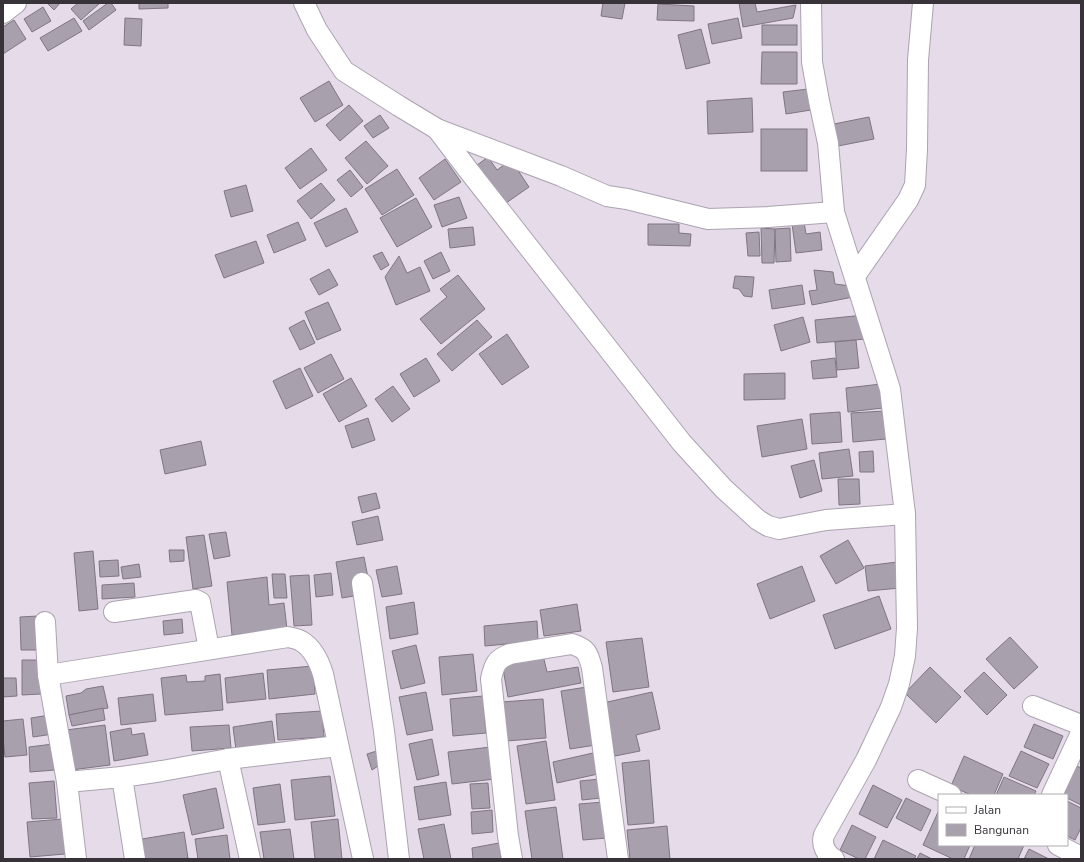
<svg xmlns="http://www.w3.org/2000/svg" width="1084" height="862" viewBox="0 0 1084 862" font-family="'Nunito Sans',sans-serif">
<style>
.building{fill:#a9a0ad;stroke:#7f7682}
.lines{fill:none;stroke-linecap:round;stroke-linejoin:round}
.minor-casing{stroke:#aca3b0;stroke-width:22}
.minor{stroke:#fff;stroke-width:20}
</style>
<rect width="100%" height="100%" fill="#e5dbe9"/>
<g class="building">
<path d="M47,3H60L54,10Z"/>
<path d="M78,3H100L81,20L71,9Z"/>
<path d="M108,3H111L116,10L89,30L83,21Z"/>
<path d="M139,3H168V8L139,9Z"/>
<path d="M603,3H625L622,19L601,16Z"/>
<path d="M739,3H755L757,12L796,5L793,18L743,27Z"/>
<path d="M658,4L694,6V21L657,20Z"/>
<path d="M43,7L51,21L32,32L24,19Z"/>
<path d="M74,18L82,31L48,51L40,38Z"/>
<path d="M125,18L142,19L141,46L124,45Z"/>
<path d="M738,18L742,38L712,44L708,24Z"/>
<path d="M14,20L26,39L3,54V27Z"/>
<rect x="762" y="25" width="35" height="20"/>
<path d="M701,29L710,63L686,69L678,35Z"/>
<path d="M762,52H797V84H761Z"/>
<path d="M329,81L343,105L315,122L300,98Z"/>
<path d="M808,89L811,110L786,114L783,92Z"/>
<path d="M752,98L753,132L708,134L707,101Z"/>
<path d="M349,105L363,121L340,141L326,125Z"/>
<path d="M380,115L389,128L373,138L364,126Z"/>
<path d="M869,117L874,139L838,146L834,124Z"/>
<rect x="761" y="129" width="46" height="42"/>
<path d="M366,141L388,166L367,184L345,158Z"/>
<path d="M311,148L327,170L300,189L285,168Z"/>
<path d="M488,157L497,170L511,160L529,187L496,210L469,171Z"/>
<path d="M445,159L461,182L434,200L419,178Z"/>
<path d="M397,169L414,195L382,215L365,189Z"/>
<path d="M350,170L363,187L351,197L337,180Z"/>
<path d="M321,183L335,200L311,219L297,201Z"/>
<path d="M246,185L253,211L231,217L224,191Z"/>
<path d="M459,197L467,218L442,227L434,205Z"/>
<path d="M416,198L432,227L397,247L380,218Z"/>
<path d="M346,208L358,232L326,247L314,223Z"/>
<path d="M298,222L306,240L274,253L267,235Z"/>
<path d="M804,222L806,234L820,232L822,250L796,253L792,224Z"/>
<path d="M648,224H679V233L691,234L690,246L648,245Z"/>
<path d="M473,227L475,245L450,248L448,229Z"/>
<path d="M761,228L775,229L774,263H762Z"/>
<path d="M790,228L791,261L776,262L775,229Z"/>
<path d="M759,232L760,256H748L746,233Z"/>
<path d="M256,241L264,263L224,278L215,255Z"/>
<path d="M382,252L389,265L381,270L373,256Z"/>
<path d="M441,252L450,271L433,279L424,261Z"/>
<path d="M399,256L407,273L420,267L430,291L396,305L385,277Z"/>
<path d="M329,269L338,285L319,295L310,279Z"/>
<path d="M814,270L833,272L835,284L851,286L853,297L812,305L809,291L817,290Z"/>
<path d="M458,275L485,309L441,344L420,319L447,297L440,289Z"/>
<path d="M735,276L754,277L752,297L744,296L739,289L733,288Z"/>
<path d="M802,285L805,304L772,309L769,290Z"/>
<path d="M328,302L341,330L317,340L305,312Z"/>
<path d="M864,315L866,339L817,343L815,320Z"/>
<path d="M803,317L810,342L781,351L774,325Z"/>
<path d="M304,320L315,343L300,350L289,328Z"/>
<path d="M477,320L492,337L452,371L437,354Z"/>
<path d="M507,334L529,367L502,385L479,354Z"/>
<path d="M856,340L859,368L837,370L835,342Z"/>
<path d="M331,354L344,379L318,393L304,368Z"/>
<path d="M426,358L440,381L414,397L400,374Z"/>
<path d="M835,358L837,377L813,379L811,361Z"/>
<path d="M300,368L313,396L286,409L273,381Z"/>
<path d="M785,373V399L744,400V374Z"/>
<path d="M351,378L367,406L339,422L323,394Z"/>
<path d="M881,384L883,408L848,412L846,388Z"/>
<path d="M393,386L410,409L392,422L375,399Z"/>
<path d="M884,411L886,439L853,442L851,413Z"/>
<path d="M840,412L842,442L812,444L810,414Z"/>
<path d="M368,418L375,440L352,448L345,426Z"/>
<path d="M802,419L807,449L762,457L757,426Z"/>
<path d="M201,441L206,465L165,474L160,450Z"/>
<path d="M849,449L853,476L822,479L819,453Z"/>
<path d="M873,451L874,472H860L859,452Z"/>
<path d="M814,460L822,491L800,498L791,466Z"/>
<path d="M838,479H859L860,504L839,505Z"/>
<path d="M376,493L380,508L362,513L358,497Z"/>
<path d="M378,516L383,540L357,545L352,522Z"/>
<path d="M226,532L230,556L214,559L209,534Z"/>
<path d="M204,535L212,586L193,589L186,537Z"/>
<path d="M848,540L864,568L836,584L820,556Z"/>
<path d="M169,550H184V561L170,562Z"/>
<path d="M93,551L98,609L79,611L74,553Z"/>
<path d="M364,557L371,593L342,598L336,562Z"/>
<path d="M118,560L119,576L100,577L99,561Z"/>
<path d="M897,562L900,588L868,591L865,566Z"/>
<path d="M139,564L141,577L123,579L121,567Z"/>
<path d="M397,566L402,594L382,597L376,570Z"/>
<path d="M802,566L815,601L770,619L757,584Z"/>
<path d="M331,573L333,595L316,597L314,575Z"/>
<path d="M272,574H285L287,598H274Z"/>
<path d="M309,575L312,625L294,626L290,576Z"/>
<path d="M267,577L269,605L284,603L287,629L232,635L227,582Z"/>
<path d="M134,583L135,597L102,599V585Z"/>
<path d="M879,596L891,629L835,649L823,615Z"/>
<path d="M414,602L418,634L390,639L386,607Z"/>
<path d="M577,604L581,631L544,636L540,610Z"/>
<path d="M38,616L39,650H21L20,617Z"/>
<path d="M182,619L183,633L164,635L163,621Z"/>
<path d="M537,621L538,641L485,646L484,626Z"/>
<path d="M1010,637L1038,667L1014,689L986,659Z"/>
<path d="M642,638L649,687L613,692L606,642Z"/>
<path d="M416,645L425,683L401,689L392,651Z"/>
<path d="M473,654L477,691L442,695L439,657Z"/>
<path d="M543,655L547,672L578,667L581,683L508,697L502,663Z"/>
<path d="M22,660H40L41,694L22,695Z"/>
<path d="M313,666L315,694L269,699L267,670Z"/>
<path d="M930,667L961,697L936,723L905,693Z"/>
<path d="M984,672L1007,695L987,715L964,691Z"/>
<path d="M263,673L266,699L227,703L225,678Z"/>
<path d="M220,674L223,710L165,715L161,678L186,675L187,682L205,681V676Z"/>
<path d="M3,678H16L17,696L3,697Z"/>
<path d="M103,686L108,708L69,715L66,696L81,693L86,689Z"/>
<path d="M587,687L596,745L570,749L561,691Z"/>
<path d="M426,692L433,730L407,735L399,697Z"/>
<path d="M652,692L660,729L636,735L640,751L615,756L603,703Z"/>
<path d="M153,694L156,721L121,725L118,698Z"/>
<path d="M483,696L486,733L453,736L450,699Z"/>
<path d="M543,699L546,738L506,741L502,702Z"/>
<path d="M103,708L105,720L72,726L69,715Z"/>
<path d="M322,711L324,737L278,740L276,714Z"/>
<path d="M50,715L53,734L33,737L31,718Z"/>
<path d="M23,719L27,755L5,757L3,738V721Z"/>
<path d="M272,721L275,744L236,750L233,727Z"/>
<path d="M1034,724L1063,736L1053,759L1024,747Z"/>
<path d="M105,725L110,765L71,770L66,730Z"/>
<path d="M229,725L231,748L192,751L190,727Z"/>
<path d="M131,728L132,735L144,733L148,755L114,761L110,732Z"/>
<path d="M432,739L439,775L417,780L409,744Z"/>
<path d="M546,741L555,800L526,804L517,746Z"/>
<path d="M53,744L55,770L30,772L29,747Z"/>
<path d="M491,747L495,779L452,784L448,752Z"/>
<path d="M380,750L384,762L372,770L367,754Z"/>
<path d="M1021,751L1049,764L1037,788L1009,776Z"/>
<path d="M593,753L598,774L557,783L553,762Z"/>
<path d="M964,756L1003,774L994,795H971L951,786Z"/>
<path d="M649,760L654,823L628,825L622,763Z"/>
<path d="M1077,766L1081,768V805L1067,798V795H1063Z"/>
<path d="M330,776L335,816L295,820L291,780Z"/>
<path d="M1004,777L1036,791L1034,795H996Z"/>
<path d="M600,779L601,798L582,800L580,781Z"/>
<path d="M54,781L57,818L32,819L29,783Z"/>
<path d="M446,782L451,815L419,820L414,787Z"/>
<path d="M488,783L490,808L472,809L470,784Z"/>
<path d="M280,784L285,822L258,825L253,788Z"/>
<path d="M873,785L902,800L887,828L859,814Z"/>
<path d="M216,788L224,828L192,835L183,795Z"/>
<path d="M906,798L931,810L921,831L896,818Z"/>
<path d="M1067,801L1081,808V828L1075,840L1067,836Z"/>
<path d="M604,802L607,838L583,840L579,804Z"/>
<path d="M556,807L563,859H532L525,811Z"/>
<path d="M492,810L493,832L472,834L471,812Z"/>
<path d="M939,810V845H970L964,859H953L923,845Z"/>
<path d="M62,819L65,854L30,857L27,822Z"/>
<path d="M338,819L342,859H315L311,822Z"/>
<path d="M444,824L451,859H424L418,829Z"/>
<path d="M852,825L876,837L865,859H859L840,850Z"/>
<path d="M667,826L670,859H630L627,830Z"/>
<path d="M290,829L294,859H264L260,832Z"/>
<path d="M184,832L188,858L182,859H145L142,839Z"/>
<path d="M227,835L230,859H198L195,839Z"/>
<path d="M883,840L916,856L914,859H874Z"/>
<path d="M499,843L501,859H473L472,848Z"/>
<path d="M975,845H1024L1018,859H969Z"/>
<path d="M1029,849L1049,859H1024Z"/>
<path d="M920,853L932,859H917Z"/>
</g>
<g class="lines">
<g class="minor-casing">
<g id="minor">
<path d="M304,3L317,30L344,71L399,106L437,129L561,176L607,196L627,199L708,219L768,217L834,212"/>
<path d="M811,3L812,62L819,101L828,143L834,212L890,389L905,514L907,628L905,656L899,684L891,707L866,760L824,835C821,845 826,854 834,859"/>
<path d="M3,13L16,3"/>
<path d="M437,129L469,171L682,443L724,489L758,520L768,526L779,529L826,520L905,514"/>
<path d="M855,276L908,200L915,185L917,149L918,60L923,3"/>
<path d="M362,583L384,731L399,859"/>
<path d="M114,612L196,600L200,602L209,649"/>
<path d="M45,622L48,675"/>
<path d="M1033,706L1081,725"/>
<path d="M228,759L250,859"/>
<path d="M918,780L951,795"/>
<path d="M67,782L122,777"/>
<path d="M1052,795L1081,733"/>
<path d="M1058,845L1081,857"/>
<path d="M76,859L67,782L48,675L288,637C293,638 298,639 301,641C313,648 319,661 323,674L363,859"/>
<path d="M135,859L122,777L162,771L228,759L338,746"/>
<path d="M512,859L508,836L491,679C494,665 496,659 510,654L572,644C587,649 588,653 592,668L618,859"/>
</g>
</g>
<use href="#minor" class="minor"/>
</g>
<rect width="1084" height="862" fill="none" stroke="#373339" stroke-width="8"/>
<rect x="938" y="794" width="130" height="52" fill="#ffffff" stroke="#afadb0"/>
<rect x="946" y="807" width="20" height="6" fill="#ffffff" stroke="#afadb0"/>
<text x="974" y="814" font-size="12" fill="#373339">Jalan</text>
<rect x="946" y="824" width="20" height="12" fill="#a9a0ad" stroke="#afadb0"/>
<text x="974" y="834" font-size="12" fill="#373339">Bangunan</text>
</svg>
